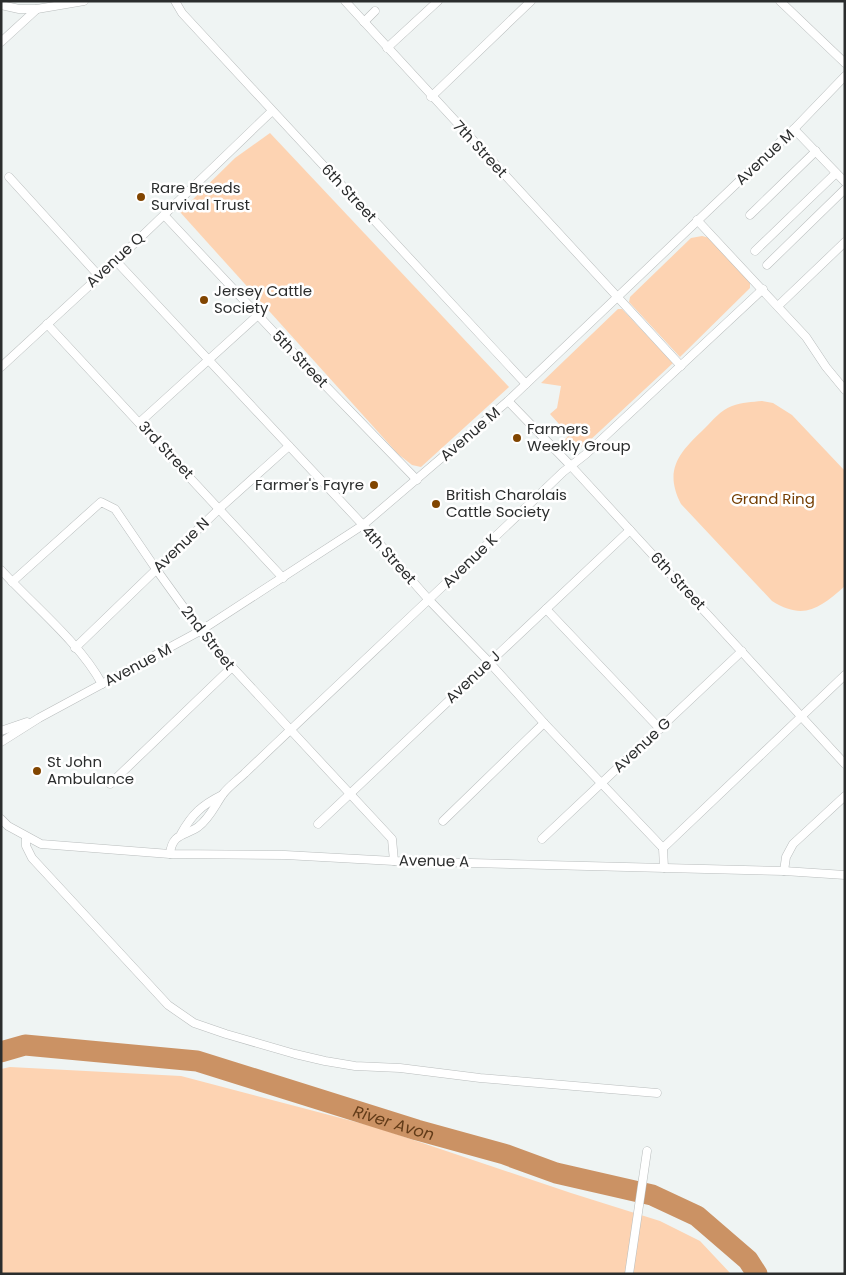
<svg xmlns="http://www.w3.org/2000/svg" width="846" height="1275" viewBox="0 0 846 1275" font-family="Poppins,sans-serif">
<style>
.green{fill:#fdd3b2}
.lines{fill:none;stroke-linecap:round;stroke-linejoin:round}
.river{stroke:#cb9264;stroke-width:21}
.service-casing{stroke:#b9bdbd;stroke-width:9}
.service{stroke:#fff;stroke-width:8}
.poi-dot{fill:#814500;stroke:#fff;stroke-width:2}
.labels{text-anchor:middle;stroke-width:5;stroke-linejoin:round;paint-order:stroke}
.street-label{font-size:15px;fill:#2b2d2d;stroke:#fff}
.poi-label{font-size:15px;fill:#2b2d2d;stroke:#fff;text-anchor:start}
.park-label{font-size:15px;fill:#753f04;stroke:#fff}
.water-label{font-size:16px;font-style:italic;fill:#623b18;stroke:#fff}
</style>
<rect width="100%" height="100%" fill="#eff4f3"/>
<g class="green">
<path d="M270,133L509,387L421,467L412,465L398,454L180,212L235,158Z"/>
<path d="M702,236L710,238L750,280V288L680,357L629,302L630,297L691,238Z"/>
<path d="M618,309H622L673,363L587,443L576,450L571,449L563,442L569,435L550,414L557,408L561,386L541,383Z"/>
<path d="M762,401L773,403L792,415L845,471V586C820,608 804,621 772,601L681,504C663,469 680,452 705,428C713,420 721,410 732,406C742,402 752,402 762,401Z"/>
<path d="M10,1067L181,1076L375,1127L571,1193L660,1221L700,1241L731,1274H3L1,1273V1069Z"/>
</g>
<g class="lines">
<path class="river" id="s1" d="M1,1052L25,1045L197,1061L417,1130L504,1154L556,1173L652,1195L697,1216L748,1260L757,1274"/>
<g class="service-casing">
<g id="service">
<path d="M175,1L182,13L526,384"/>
<path d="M345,1L681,366"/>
<path d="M780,1L845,63"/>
<path d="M1,5L19,9H37L84,1"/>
<path d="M364,22L375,11"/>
<path d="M1,42L37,9"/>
<path d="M387,48L438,1"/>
<path d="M431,97L531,1"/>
<path d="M794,129L845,182"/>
<path d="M9,177L99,276"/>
<path d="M164,215L285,344L417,480"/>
<path d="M750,215L816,151"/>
<path d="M697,220L806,337L826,367L845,390"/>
<path d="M755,251L836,173"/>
<path d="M116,261L363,525L429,600L489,662L544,723L663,848"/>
<path d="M767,265L845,189"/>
<path d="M778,306L845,242"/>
<path d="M47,324L283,578"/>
<path d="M1,367L116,261L272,111"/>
<path d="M508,401L571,466L845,764"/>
<path d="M140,422L258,315"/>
<path d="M1,570C33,605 80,643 102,684"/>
<path d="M12,582L101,502L115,509L156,569L208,641L392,839L394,861"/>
<path d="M546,609L660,729"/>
<path d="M75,648L220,508L289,446"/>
<path d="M1,731L27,722"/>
<path d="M1,742L39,718L200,631L363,525L508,401L794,129L845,76"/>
<path d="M110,784L231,668"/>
<path d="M1,819L8,826L41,844L170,854L285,855L394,861L784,871L845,875"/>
<path d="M443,821L544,723"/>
<path d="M318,824L630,530"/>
<path d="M181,834C192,814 202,805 222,795"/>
<path d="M26,837V846L32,858L168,1005L194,1023L226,1034L295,1054L325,1061L355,1066L400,1068L480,1078L657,1093"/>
<path d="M542,839L742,651"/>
<path d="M663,848L845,675"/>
<path d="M663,848L664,868"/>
<path d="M170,854C172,833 185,836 198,827C210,818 215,805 223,794C229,786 238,780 245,773C351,672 458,573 563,472L586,454L763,289"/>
<path d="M784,871L786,857L793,844L845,796"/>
<path d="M629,1274L647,1151"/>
</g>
</g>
<use href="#service" class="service"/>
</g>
<g class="poi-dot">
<circle cx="141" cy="197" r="5"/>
<circle cx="204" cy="300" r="5"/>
<circle cx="517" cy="438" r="5"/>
<circle cx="374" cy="485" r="5"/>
<circle cx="436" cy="504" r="5"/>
<circle cx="37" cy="771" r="5"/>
</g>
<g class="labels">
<g class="street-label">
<text transform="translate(480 149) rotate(47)" y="5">7th Street</text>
<text transform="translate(765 157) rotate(-43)" y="5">Avenue M</text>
<text transform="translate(349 193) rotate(47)" y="5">6th Street</text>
<text transform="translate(115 260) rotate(-43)" y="5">Avenue Q</text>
<text transform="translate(300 359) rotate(46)" y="5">5th Street</text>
<text transform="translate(470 434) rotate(-41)" y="5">Avenue M</text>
<text transform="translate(166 450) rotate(47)" y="5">3rd Street</text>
<text transform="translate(181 545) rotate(-44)" y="5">Avenue N</text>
<text transform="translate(389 555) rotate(48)" y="5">4th Street</text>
<text transform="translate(470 561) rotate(-44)" y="5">Avenue K</text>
<text transform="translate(678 581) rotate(47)" y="5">6th Street</text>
<text transform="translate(208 638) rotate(52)" y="5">2nd Street</text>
<text transform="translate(138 665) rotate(-28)" y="5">Avenue M</text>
<text transform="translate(473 677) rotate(-43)" y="5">Avenue J</text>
<text transform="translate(642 745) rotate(-43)" y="5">Avenue G</text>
<text transform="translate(434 861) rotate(1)" y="5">Avenue A</text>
</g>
<g class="poi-label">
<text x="151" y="193">Rare Breeds<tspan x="151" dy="17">Survival Trust</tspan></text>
<text x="214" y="296">Jersey Cattle<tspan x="214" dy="17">Society</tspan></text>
<text x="527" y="434">Farmers<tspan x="527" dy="17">Weekly Group</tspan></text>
<text x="364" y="490" text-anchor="end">Farmer's Fayre</text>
<text x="446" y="500">British Charolais<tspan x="446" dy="17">Cattle Society</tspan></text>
<text x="47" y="767">St John<tspan x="47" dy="17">Ambulance</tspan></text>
</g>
<g class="park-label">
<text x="773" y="504">Grand Ring</text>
</g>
<g class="water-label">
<text dy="6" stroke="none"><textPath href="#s1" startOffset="404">River Avon</textPath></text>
</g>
</g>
<rect width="846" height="1275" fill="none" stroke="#2b2d2d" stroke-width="5"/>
</svg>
